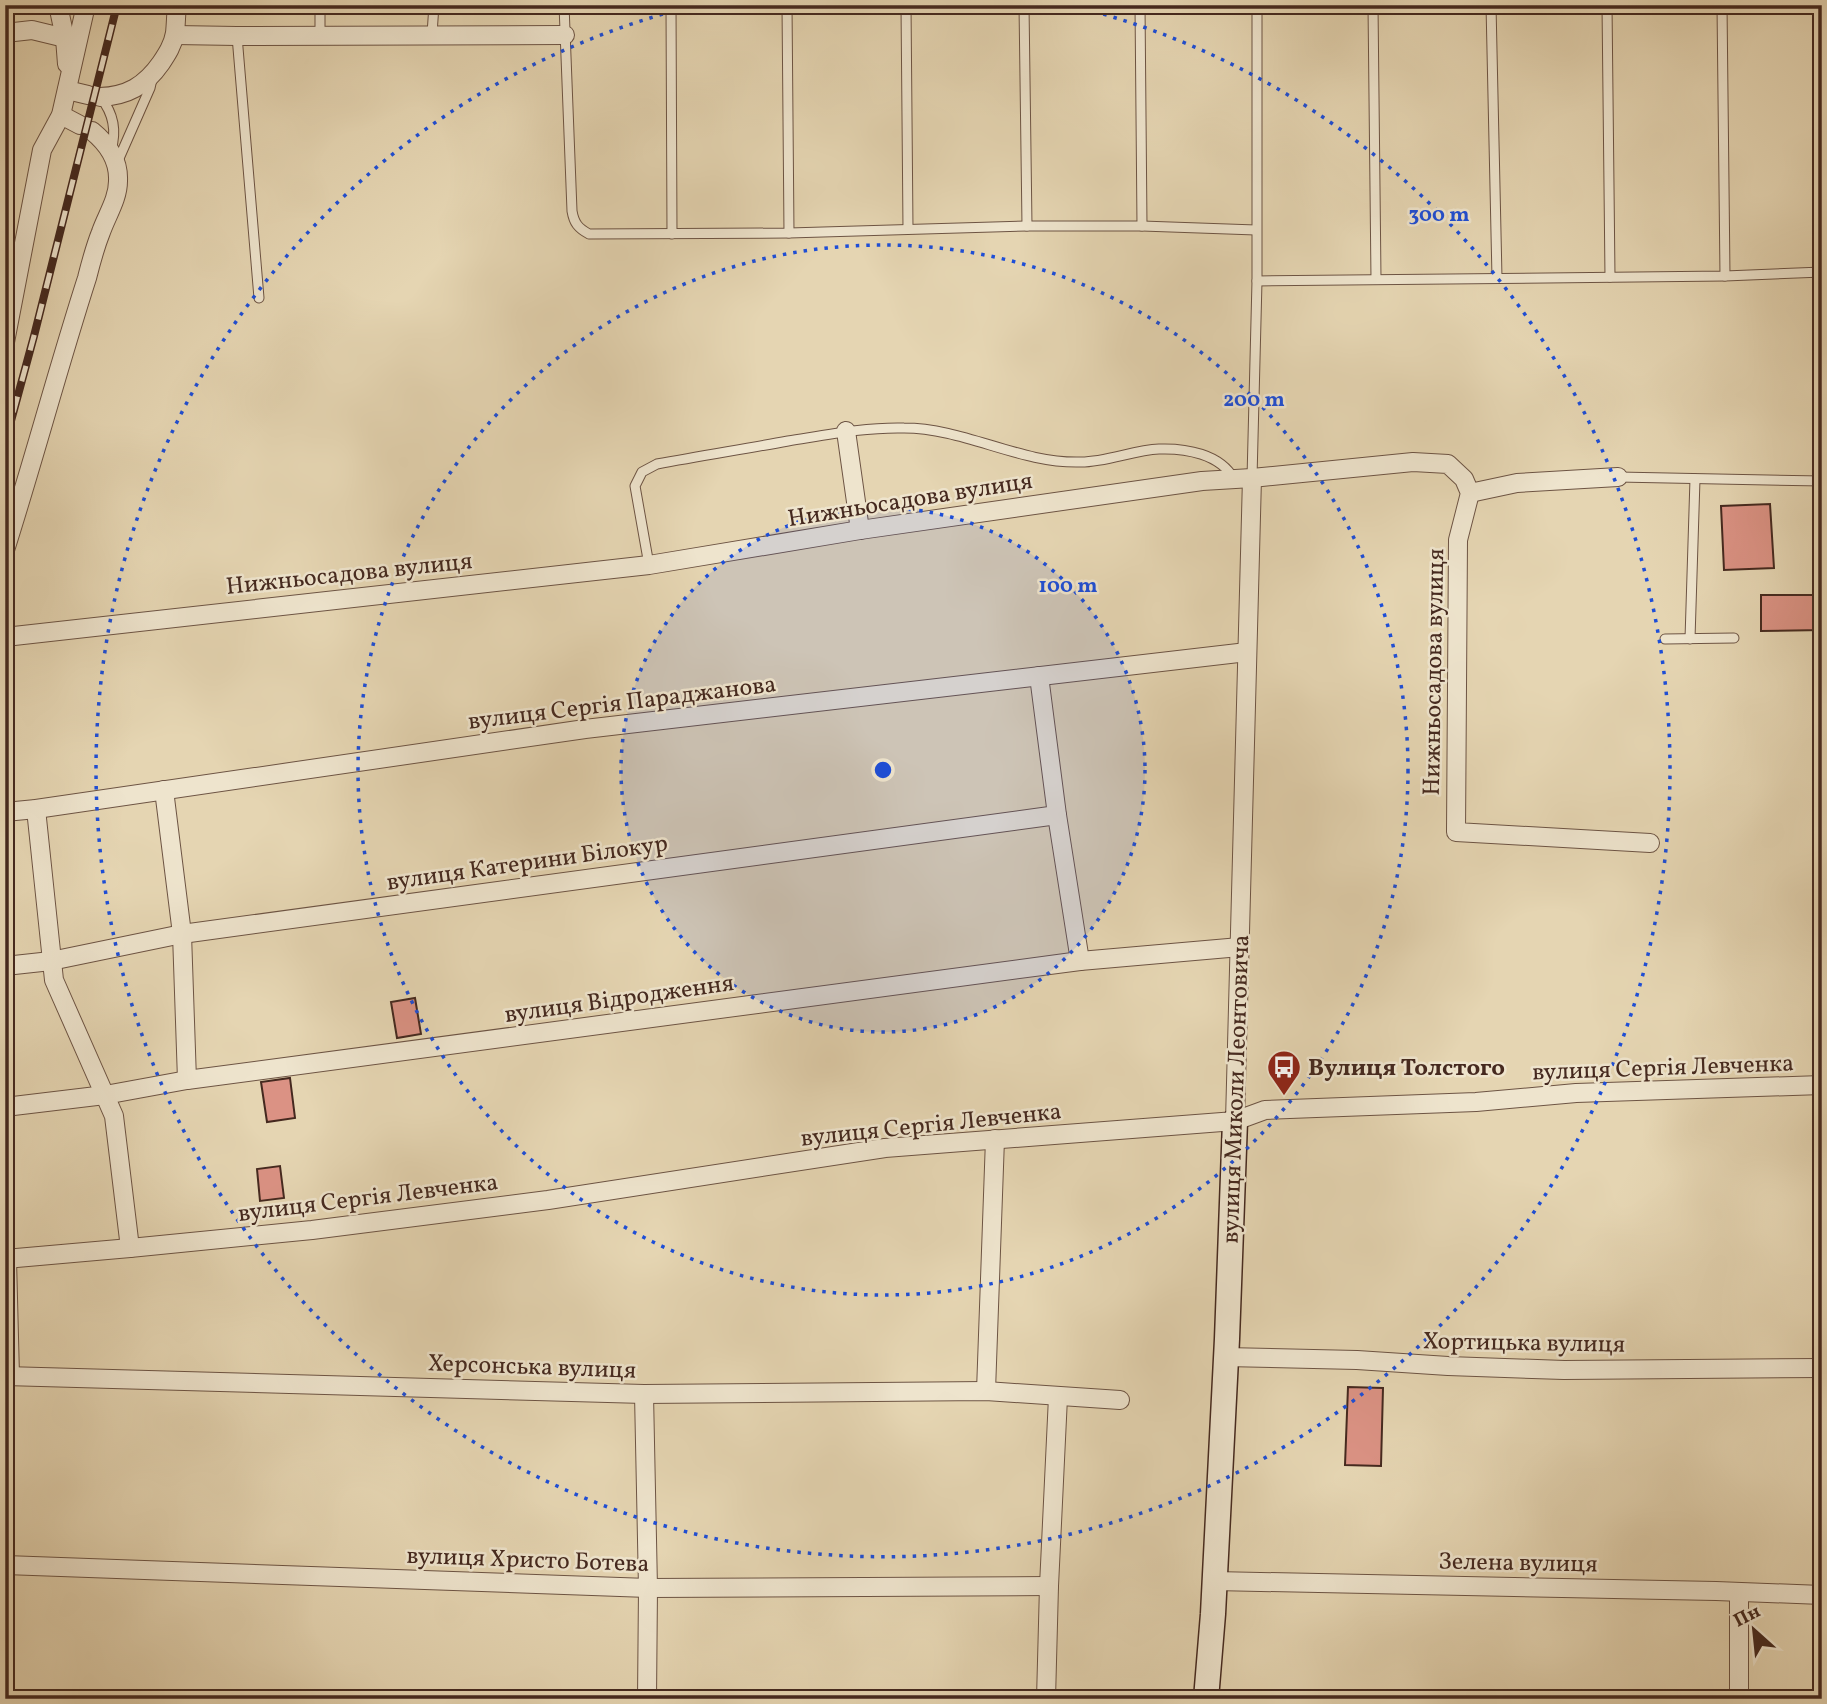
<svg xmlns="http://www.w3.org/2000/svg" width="1827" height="1704" viewBox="0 0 1827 1704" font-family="Vollkorn,serif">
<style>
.building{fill:#db9284;stroke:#45291f;stroke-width:2}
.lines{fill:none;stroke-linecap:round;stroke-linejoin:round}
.lane-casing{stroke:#6d5444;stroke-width:11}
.street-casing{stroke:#6d5444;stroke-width:20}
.secondary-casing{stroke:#45291f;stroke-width:27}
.lane{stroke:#eee4cd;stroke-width:9}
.street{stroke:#eee4cd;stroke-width:18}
.secondary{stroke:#eee4cd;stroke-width:24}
.rail-casing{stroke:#45291f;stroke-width:8}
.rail{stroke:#eee4cd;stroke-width:5;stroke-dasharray:16;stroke-linecap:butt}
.ring{fill:none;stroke:#1d4ed8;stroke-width:3.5;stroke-dasharray:3.5 7}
.labels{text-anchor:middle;stroke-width:5;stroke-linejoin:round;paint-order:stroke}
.street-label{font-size:24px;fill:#45291f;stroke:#eee4cd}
.poi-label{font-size:24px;font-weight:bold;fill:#45291f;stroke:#eee4cd;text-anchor:start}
.centre{fill:#1d4ed8;stroke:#eee4cd;stroke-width:3.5}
.ring-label{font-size:21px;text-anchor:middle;font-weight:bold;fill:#1d4ed8;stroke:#eee4cd;stroke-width:5;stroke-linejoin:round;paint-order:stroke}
</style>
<rect width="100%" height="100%" fill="#e5d5b2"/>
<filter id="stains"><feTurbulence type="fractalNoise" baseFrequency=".00286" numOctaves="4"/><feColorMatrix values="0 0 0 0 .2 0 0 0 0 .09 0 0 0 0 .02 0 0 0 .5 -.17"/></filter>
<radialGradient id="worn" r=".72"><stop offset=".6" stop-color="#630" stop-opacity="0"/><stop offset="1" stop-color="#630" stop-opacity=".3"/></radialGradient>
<g class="building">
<path d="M1770,504L1774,568L1724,570L1721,506Z"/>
<path d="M1761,595H1822V630L1761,631Z"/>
<path d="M415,998L421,1034L397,1038L391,1002Z"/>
<path d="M290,1078L295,1118L267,1122L261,1082Z"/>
<path d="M280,1166L284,1198L260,1201L257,1169Z"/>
<path d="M1348,1387L1383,1388L1381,1466L1345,1465Z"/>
</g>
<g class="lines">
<g class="lane-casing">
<g id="lane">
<path d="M320,5V35"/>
<path d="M564,5L572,211C574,223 578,228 589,234L789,233L1027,226H1142L1256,230"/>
<path d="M671,5L672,234"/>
<path d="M787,5L789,233"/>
<path d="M906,5L908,229"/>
<path d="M1024,5L1027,226"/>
<path d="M1140,5L1142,226"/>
<path d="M1373,5L1376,279"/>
<path d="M1491,5L1497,278"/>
<path d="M1607,5L1610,277"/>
<path d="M1722,5L1725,276"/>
<path d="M432,34L434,5"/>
<path d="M237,36L259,298"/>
<path d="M101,98C113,113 117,130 111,150"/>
<path d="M117,163L150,88L152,79"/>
<path d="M1257,281L1725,276L1822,272"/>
<path d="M1618,477L1822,481"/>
<path d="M1252,478L1257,281V5"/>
<path d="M649,565L635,486L642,472L657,464C700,456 744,449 788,441C826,435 865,427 904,428C965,428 1020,464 1081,462C1107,462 1134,450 1159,449C1186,448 1220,454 1234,479"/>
<path d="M1665,639L1734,638"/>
<path d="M1690,639L1695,479"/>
</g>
</g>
<g class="street-casing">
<g id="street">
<path d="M58,5L65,38L67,64"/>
<path d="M5,33L32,30L65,38"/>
<path d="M175,35L237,36L565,35"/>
<path d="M67,90L88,95"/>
<path d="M100,97C127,96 145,86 161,63C167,54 173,45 175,33C176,24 176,14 177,5"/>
<path d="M61,115L80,125"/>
<path d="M5,342L42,150L61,115L86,5"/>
<path d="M846,431L860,530"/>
<path d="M1470,493L1517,483L1618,477"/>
<path d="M5,550C34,459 58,368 87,278C91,262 95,247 101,232C107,215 118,199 118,181C119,160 108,144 92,131"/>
<path d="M5,637L649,565L860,530L1202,481L1252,478L1413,462L1448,464L1464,479L1470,493L1458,540L1456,832L1650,843"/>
<path d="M1039,676L1057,815L1080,961"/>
<path d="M164,790L182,934L187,1080"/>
<path d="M36,809L54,980L114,1116L130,1248"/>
<path d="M5,812L36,809L585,729L1247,652"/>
<path d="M5,966L51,961L182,934L1057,815"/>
<path d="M5,1107L105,1095L187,1080L1080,961L1240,947"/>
<path d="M1235,1121L1252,478"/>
<path d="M5,1259L130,1248L312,1230L548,1200L885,1148L1235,1121L1265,1110L1476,1102L1576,1093L1822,1085"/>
<path d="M7,1259L10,1376"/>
<path d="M1225,1357L1357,1360L1448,1366L1564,1370L1822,1368"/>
<path d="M5,1376L644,1394L986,1391L1120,1400"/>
<path d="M986,1391L995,1139"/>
<path d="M644,1394L648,1588L647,1699"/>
<path d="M5,1565L648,1588L1049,1586"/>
<path d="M1214,1581L1716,1591L1822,1595"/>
<path d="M1046,1699L1049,1586L1058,1397"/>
<path d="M1739,1699V1593"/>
</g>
</g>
<g class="secondary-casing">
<path id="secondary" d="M1206,1699L1213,1614L1227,1339L1235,1121"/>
</g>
<use href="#lane" class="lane"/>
<use href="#street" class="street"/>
<use href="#secondary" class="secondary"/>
<g class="rail-casing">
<path id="rail" d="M5,443L34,336L117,5"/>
</g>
<use href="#rail" class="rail"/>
</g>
<circle cx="883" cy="770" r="262" fill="#1d4ed8" fill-opacity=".12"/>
<g class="ring">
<circle cx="883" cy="770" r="262"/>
<circle cx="883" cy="770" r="525"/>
<path d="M1073 6A787 787 0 1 1 693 6"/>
</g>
<defs>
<g id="bus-pin" transform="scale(1.75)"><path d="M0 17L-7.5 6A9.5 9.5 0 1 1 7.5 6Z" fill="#8f2418" stroke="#eee4cd"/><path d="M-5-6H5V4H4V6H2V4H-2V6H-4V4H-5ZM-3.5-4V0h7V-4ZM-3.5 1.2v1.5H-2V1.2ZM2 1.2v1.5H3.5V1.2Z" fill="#fff"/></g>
</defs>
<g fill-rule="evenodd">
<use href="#bus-pin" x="1284" y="1067"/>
</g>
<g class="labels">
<g class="street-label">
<text transform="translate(910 499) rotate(-9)" y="8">Нижньосадова вулиця</text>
<text transform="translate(349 573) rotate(-6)" y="8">Нижньосадова вулиця</text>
<text transform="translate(1433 672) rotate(-89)" y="8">Нижньосадова вулиця</text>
<text transform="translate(622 702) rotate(-7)" y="8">вулиця Сергія Параджанова</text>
<text transform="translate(527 862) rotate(-8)" y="8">вулиця Катерини Білокур</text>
<text transform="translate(619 998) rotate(-8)" y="8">вулиця Відродження</text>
<text transform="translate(1663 1067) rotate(-2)" y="8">вулиця Сергія Левченка</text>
<text transform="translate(1235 1089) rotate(-88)" y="8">вулиця Миколи Леонтовича</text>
<text transform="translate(931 1124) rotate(-6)" y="8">вулиця Сергія Левченка</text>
<text transform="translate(368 1197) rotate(-7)" y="8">вулиця Сергія Левченка</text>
<text transform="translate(1524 1342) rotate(1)" y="8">Хортицька вулиця</text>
<text transform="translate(532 1366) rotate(2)" y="8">Херсонська вулиця</text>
<text transform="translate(528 1559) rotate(2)" y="8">вулиця Христо Ботева</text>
<text transform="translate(1518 1562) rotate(1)" y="8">Зелена вулиця</text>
</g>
<g class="poi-label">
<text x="1308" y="1075">Вулиця Толстого</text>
</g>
</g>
<circle cx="883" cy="770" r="10" class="centre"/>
<g class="ring-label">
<text x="1439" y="221">300 m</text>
<text x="1254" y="406">200 m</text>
<text x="1068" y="592">100 m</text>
</g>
<rect width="1827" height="1704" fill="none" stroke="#e5d5b2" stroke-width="28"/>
<rect x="7" y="7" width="1813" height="1690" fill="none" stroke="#45291f" stroke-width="3.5"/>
<rect x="14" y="14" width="1799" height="1676" fill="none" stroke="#45291f" stroke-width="2"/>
<g transform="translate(1754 1630) rotate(333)" stroke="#eee4cd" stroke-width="5" paint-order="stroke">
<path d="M0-5L12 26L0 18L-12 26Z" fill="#45291f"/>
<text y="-10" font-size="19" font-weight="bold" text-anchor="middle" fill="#45291f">Пн</text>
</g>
<rect width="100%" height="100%" filter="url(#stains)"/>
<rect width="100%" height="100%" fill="url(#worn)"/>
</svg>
